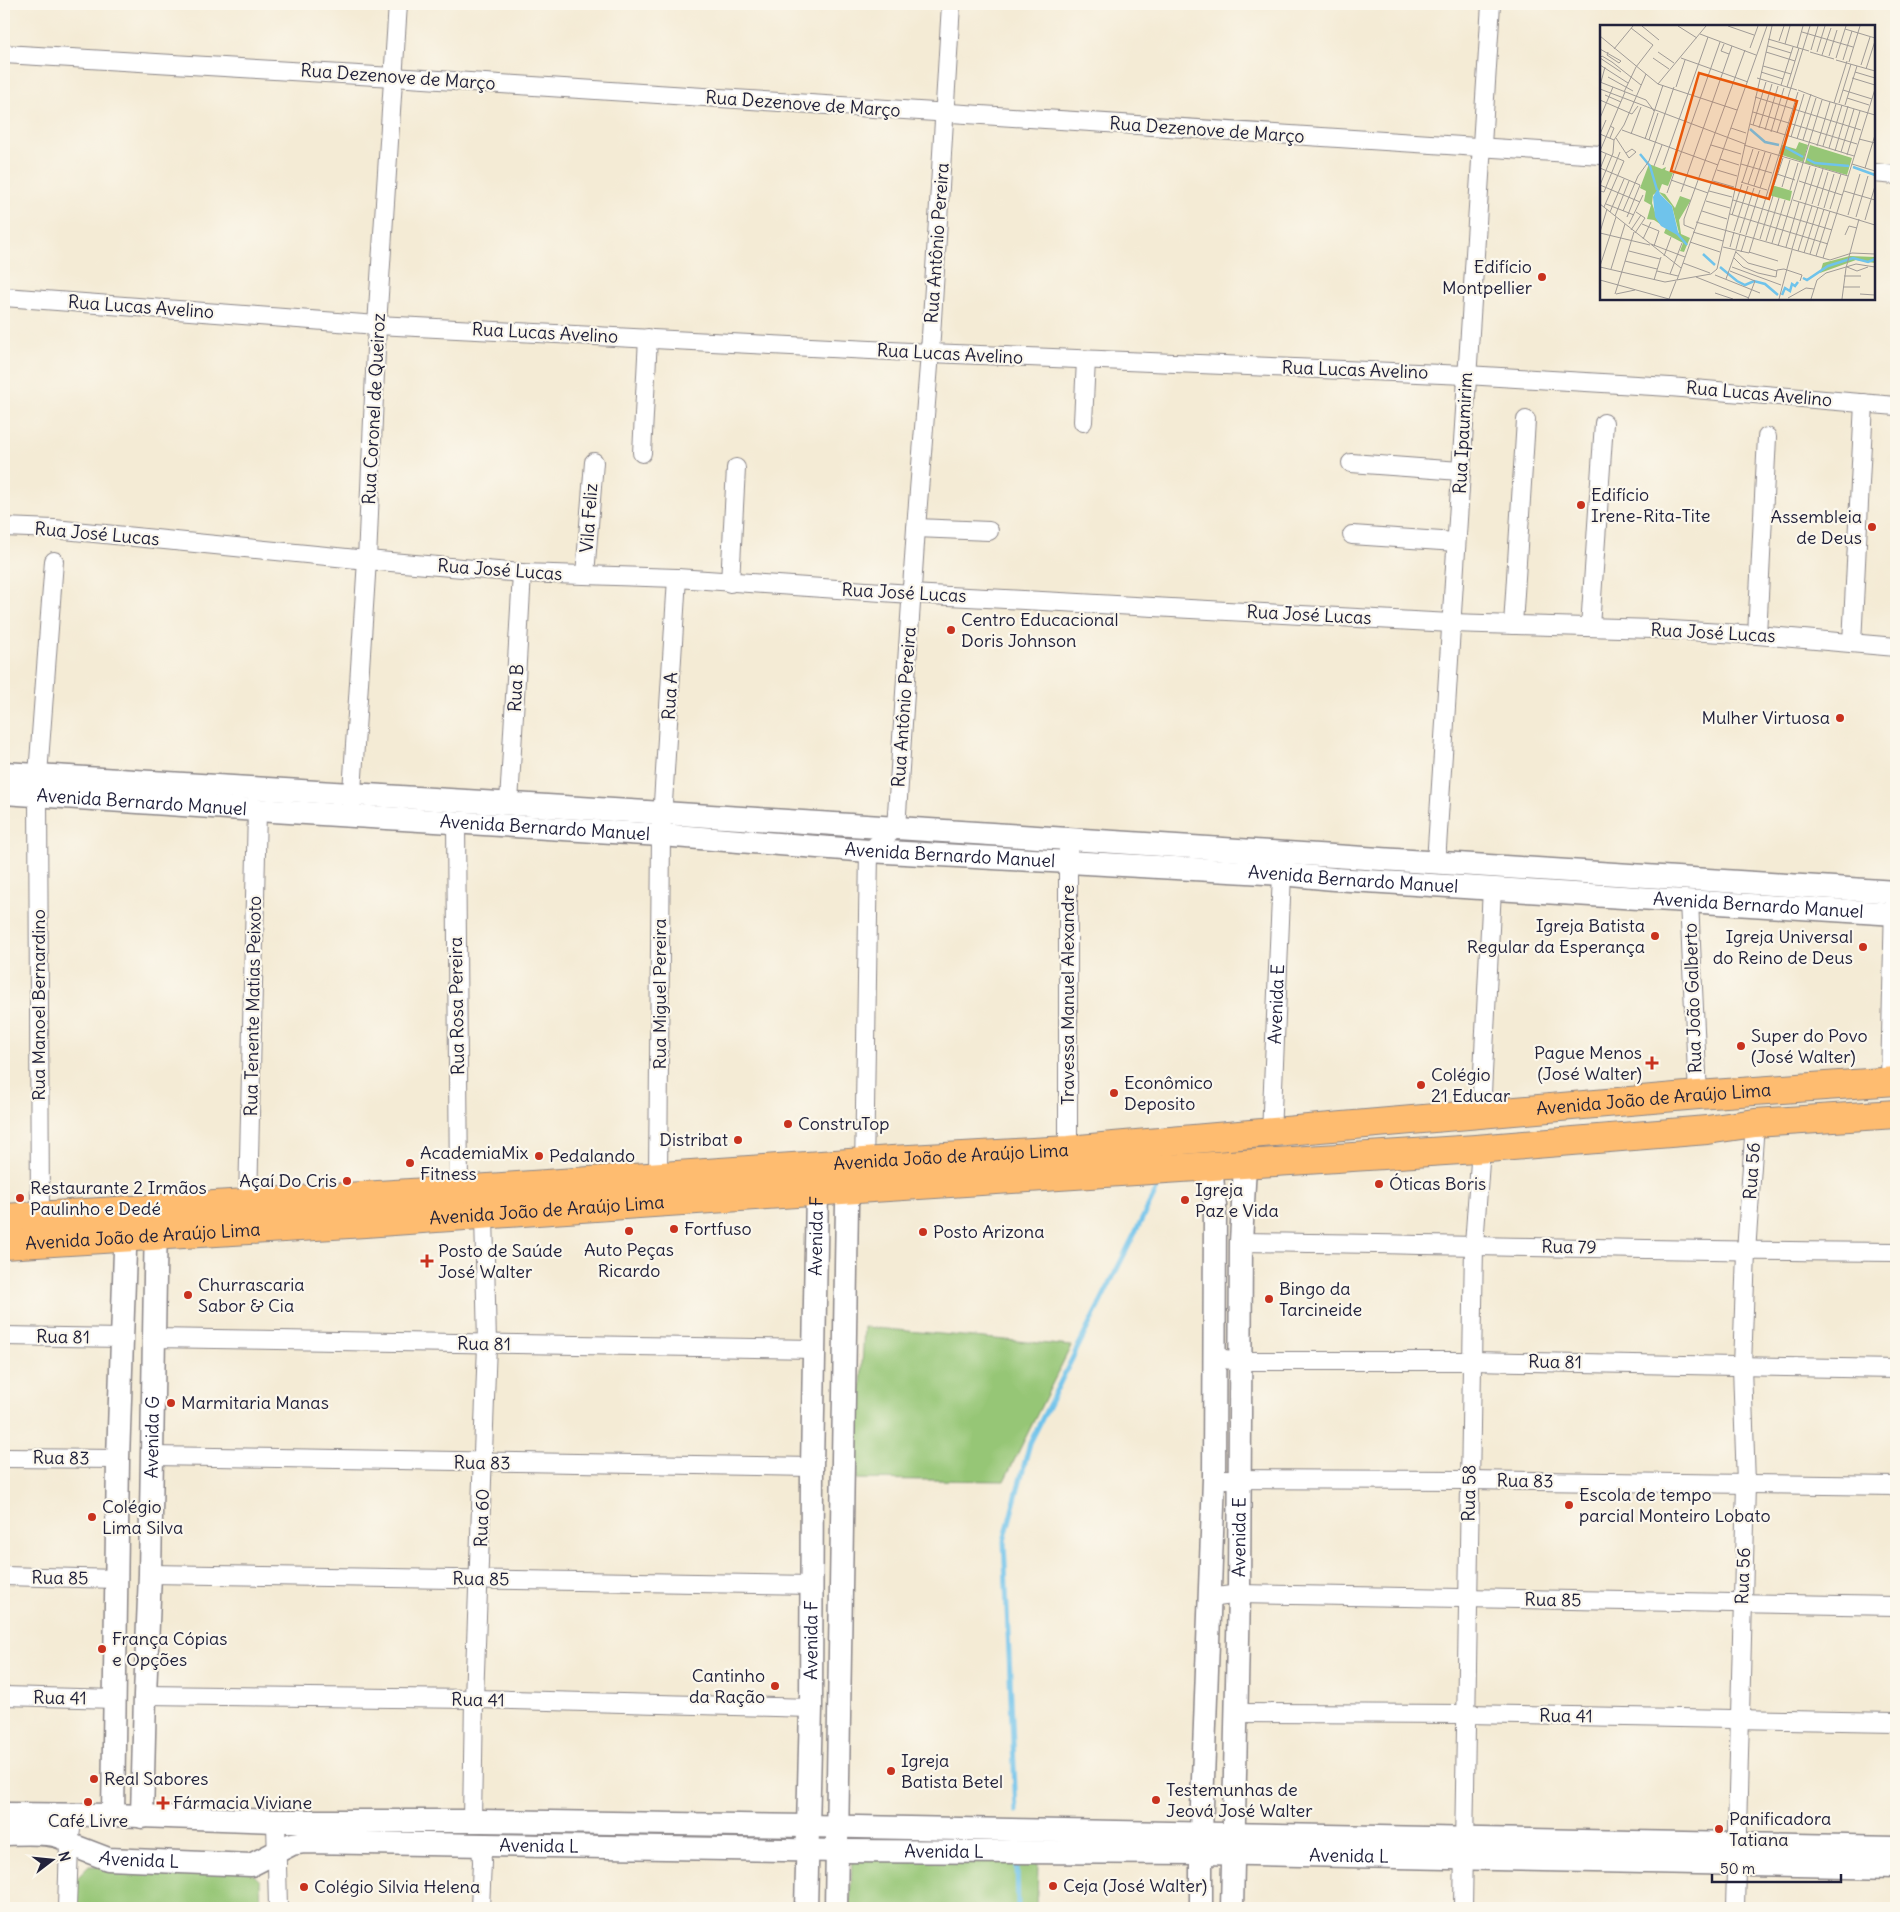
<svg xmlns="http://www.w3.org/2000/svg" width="1900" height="1912" viewBox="0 0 1900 1912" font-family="Delius,sans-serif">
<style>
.green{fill:#96c676;stroke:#5c7458}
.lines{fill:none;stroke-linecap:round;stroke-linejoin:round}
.stream{stroke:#6fc3eb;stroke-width:5}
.minor-casing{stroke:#8b8688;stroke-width:20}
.tertiary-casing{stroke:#8b8688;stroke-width:25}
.primary-casing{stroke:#8b8688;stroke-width:30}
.minor{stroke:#fff;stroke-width:18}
.tertiary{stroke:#fff;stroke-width:22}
.primary{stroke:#febc70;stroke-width:28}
.poi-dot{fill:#c8321e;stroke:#fbf7ec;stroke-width:2}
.labels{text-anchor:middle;stroke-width:4.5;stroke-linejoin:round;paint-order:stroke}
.street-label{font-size:18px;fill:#22223b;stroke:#fbf7ec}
.poi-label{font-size:18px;fill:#22223b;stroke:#fbf7ec;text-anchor:start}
.inset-river{fill:none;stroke:#6fc3eb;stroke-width:2.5}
.inset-road{fill:none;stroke:#a09b97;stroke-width:1}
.view{fill:#e8590c;fill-opacity:0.15;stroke:#e8590c;stroke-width:2.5}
.inset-edge{fill:none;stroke:#22223b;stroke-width:2.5}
</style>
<rect width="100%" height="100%" fill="#fbf7ec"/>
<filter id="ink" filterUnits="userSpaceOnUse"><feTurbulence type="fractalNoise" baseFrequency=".02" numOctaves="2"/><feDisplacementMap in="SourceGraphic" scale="10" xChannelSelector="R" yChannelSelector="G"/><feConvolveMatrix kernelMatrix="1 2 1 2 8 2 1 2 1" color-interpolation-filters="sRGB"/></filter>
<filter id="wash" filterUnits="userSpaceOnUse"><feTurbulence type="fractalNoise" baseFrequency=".0096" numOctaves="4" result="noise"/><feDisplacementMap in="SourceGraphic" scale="20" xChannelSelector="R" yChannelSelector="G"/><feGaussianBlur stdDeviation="1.12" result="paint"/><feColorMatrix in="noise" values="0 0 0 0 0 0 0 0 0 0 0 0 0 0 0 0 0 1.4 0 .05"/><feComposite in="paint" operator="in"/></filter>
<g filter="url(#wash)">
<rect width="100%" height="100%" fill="#f4ebd5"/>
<g class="green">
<path d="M864,1327L1071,1346L1004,1481L856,1479Z"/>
<path d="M852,1858L1038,1862L1037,1908H850Z"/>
<path d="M89,1866L248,1869L260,1881L261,1908H75L76,1879Z"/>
</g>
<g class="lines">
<g class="stream">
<path d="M1016,1811L1004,1541L1030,1443L1157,1189"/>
<path d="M1017,1865L1018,1908"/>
</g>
</g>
</g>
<g filter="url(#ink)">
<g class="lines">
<g class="minor-casing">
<g id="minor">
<path d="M4,54L393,77L1601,155"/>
<path d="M1874,173L1896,175"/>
<path d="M4,297L377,325L930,353L1466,375L1670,387L1896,406"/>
<path d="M1083,422L1086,360"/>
<path d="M642,453L648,338"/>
<path d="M1351,463L1460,471"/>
<path d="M4,527L54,529L367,560L522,573L677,578L911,594L1451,623L1654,629L1757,635L1896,647"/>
<path d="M916,528L989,531"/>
<path d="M1352,535L1456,542"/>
<path d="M585,575L594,462"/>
<path d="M730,583L736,468"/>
<path d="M1513,625L1526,420"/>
<path d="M1590,627L1604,423"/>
<path d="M1757,635L1767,437"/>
<path d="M1852,643L1864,403"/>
<path d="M38,775L54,561"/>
<path d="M38,795L40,1216"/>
<path d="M509,803L522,573"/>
<path d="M351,807L367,560L377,325L398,4"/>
<path d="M456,822L459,1190"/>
<path d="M1436,863L1491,4"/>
<path d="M1689,901L1698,1095"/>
<path d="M1890,1081L1894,902"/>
<path d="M1481,1114L1492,888"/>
<path id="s1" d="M1271,1134L1282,874"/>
<path d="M1068,1150V850"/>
<path d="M864,1172L869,851L896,828L916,528L930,353L951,4"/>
<path d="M658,1176L661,835L677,578"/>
<path d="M248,1202L257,810"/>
<path d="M1241,1242C1460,1245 1678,1251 1896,1252"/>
<path d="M4,1336L122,1338"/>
<path d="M153,1338L815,1349"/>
<path d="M1215,1358L1241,1361H1472L1896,1369"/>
<path d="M152,1456L812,1467"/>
<path d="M4,1458L118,1459"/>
<path d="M1214,1479L1469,1480L1896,1486"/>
<path d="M150,1574L812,1585"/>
<path d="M4,1576L117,1579"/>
<path d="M1210,1598L1239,1594L1896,1606"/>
<path d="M145,1695L474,1699L811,1708"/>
<path d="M4,1696L116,1699"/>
<path d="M1236,1713L1466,1714L1896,1722"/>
<path d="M276,1821L278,1908"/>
<path d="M472,1821L474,1699L487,1344L484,1215"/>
<path d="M67,1908L69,1844L73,1815"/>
<path d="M480,1908L482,1862L481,1845"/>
<path d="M1463,1908L1474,1245L1481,1148"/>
<path d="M1735,1908L1746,1484L1742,1367L1746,1252L1755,1123"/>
</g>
</g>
<g class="tertiary-casing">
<g id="tertiary">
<path d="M4,773L663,813L1896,892"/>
<path id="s2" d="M4,793L257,810L661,835L869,851L1282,874L1334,879L1896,914"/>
<path d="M4,1814L113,1815L276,1821H481L807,1826L1896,1847"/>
<path d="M113,1815L118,1459L126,1221"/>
<path id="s3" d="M142,1817L145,1695L150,1574L156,1218"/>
<path id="s4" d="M4,1834C18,1834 62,1830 69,1844L108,1859L251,1865L292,1844L305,1842L838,1851L1202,1853L1896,1867"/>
<path id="s5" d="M806,1908L811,1708L812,1467L817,1191L824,1177"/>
<path d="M836,1908L847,1204L846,1190L837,1176"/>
<path d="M1201,1908V1833L1214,1479L1215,1206L1211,1167"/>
<path id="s6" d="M1232,1908L1239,1594L1241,1242L1245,1165"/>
</g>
</g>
<g class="primary-casing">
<g id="primary">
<path id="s7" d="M4,1218L459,1190L892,1160L1068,1150L1698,1095L1896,1081"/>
<path id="s8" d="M4,1245L365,1223L811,1192L1476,1149L1707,1130L1755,1123L1896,1114"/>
</g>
</g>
<use href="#minor" class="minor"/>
<use href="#tertiary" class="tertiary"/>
<use href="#primary" class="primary"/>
</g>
</g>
<g class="poi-dot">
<circle cx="1542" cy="277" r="5"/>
<circle cx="1581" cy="505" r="5"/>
<circle cx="1872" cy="527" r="5"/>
<circle cx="951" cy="630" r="5"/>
<circle cx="1840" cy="718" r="5"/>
<circle cx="1655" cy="936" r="5"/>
<circle cx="1863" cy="947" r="5"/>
<circle cx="1741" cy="1046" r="5"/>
<path d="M1649.5 1055.5h5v5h5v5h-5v5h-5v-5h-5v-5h5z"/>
<circle cx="1421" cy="1085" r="5"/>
<circle cx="1114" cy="1093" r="5"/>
<circle cx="788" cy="1124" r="5"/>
<circle cx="738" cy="1140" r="5"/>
<circle cx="539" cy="1156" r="5"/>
<circle cx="410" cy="1163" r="5"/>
<circle cx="347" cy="1181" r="5"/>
<circle cx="1379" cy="1184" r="5"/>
<circle cx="20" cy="1198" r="5"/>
<circle cx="1185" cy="1200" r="5"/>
<circle cx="674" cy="1229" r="5"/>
<circle cx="629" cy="1231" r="5"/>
<circle cx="923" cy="1232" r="5"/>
<path d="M424.5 1253.5h5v5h5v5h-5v5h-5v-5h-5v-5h5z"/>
<circle cx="188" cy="1295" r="5"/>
<circle cx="1269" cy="1299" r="5"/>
<circle cx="171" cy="1403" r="5"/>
<circle cx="1569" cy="1505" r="5"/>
<circle cx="92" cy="1517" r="5"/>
<circle cx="102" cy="1649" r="5"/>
<circle cx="775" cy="1686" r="5"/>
<circle cx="891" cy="1771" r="5"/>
<circle cx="94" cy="1779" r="5"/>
<circle cx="1156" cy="1800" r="5"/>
<circle cx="88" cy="1802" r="5"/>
<path d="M160.5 1795.5h5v5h5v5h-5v5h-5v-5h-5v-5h5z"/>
<circle cx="1719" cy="1829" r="5"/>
<circle cx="1053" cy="1886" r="5"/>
<circle cx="304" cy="1887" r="5"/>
</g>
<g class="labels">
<g class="street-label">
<text transform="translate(398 77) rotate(4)" y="6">Rua Dezenove de Março</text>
<text transform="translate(803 104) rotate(4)" y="6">Rua Dezenove de Março</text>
<text transform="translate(1207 130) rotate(4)" y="6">Rua Dezenove de Março</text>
<text transform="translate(937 243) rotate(-86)" y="6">Rua Antônio Pereira</text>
<text transform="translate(141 307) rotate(4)" y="6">Rua Lucas Avelino</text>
<text transform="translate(545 333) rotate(3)" y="6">Rua Lucas Avelino</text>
<text transform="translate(950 354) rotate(3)" y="6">Rua Lucas Avelino</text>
<text transform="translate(1355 370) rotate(2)" y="6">Rua Lucas Avelino</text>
<text transform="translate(1759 394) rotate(5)" y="6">Rua Lucas Avelino</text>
<text transform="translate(374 409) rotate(-87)" y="6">Rua Coronel de Queiroz</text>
<text transform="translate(1463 433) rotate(-87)" y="6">Rua Ipaumirim</text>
<text transform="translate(589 518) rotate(-86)" y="6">Vila Feliz</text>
<text transform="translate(97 534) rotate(5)" y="6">Rua José Lucas</text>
<text transform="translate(500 570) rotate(4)" y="6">Rua José Lucas</text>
<text transform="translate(904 593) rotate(3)" y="6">Rua José Lucas</text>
<text transform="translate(1309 615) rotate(3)" y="6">Rua José Lucas</text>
<text transform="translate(1713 633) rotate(3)" y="6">Rua José Lucas</text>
<text transform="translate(516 688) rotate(-87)" y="6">Rua B</text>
<text transform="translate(670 696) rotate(-87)" y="6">Rua A</text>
<text transform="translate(904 707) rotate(-86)" y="6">Rua Antônio Pereira</text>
<text dy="6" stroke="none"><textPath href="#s2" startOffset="138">Avenida Bernardo Manuel</textPath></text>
<text dy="6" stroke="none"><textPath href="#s2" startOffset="542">Avenida Bernardo Manuel</textPath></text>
<text dy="6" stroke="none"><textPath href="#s2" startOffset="948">Avenida Bernardo Manuel</textPath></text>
<text dy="6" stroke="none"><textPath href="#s2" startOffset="1352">Avenida Bernardo Manuel</textPath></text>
<text dy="6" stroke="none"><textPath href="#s2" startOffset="1758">Avenida Bernardo Manuel</textPath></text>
<text transform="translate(660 994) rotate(-90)" y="6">Rua Miguel Pereira</text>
<text transform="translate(1068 995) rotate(-90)" y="6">Travessa Manuel Alexandre</text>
<text transform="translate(1693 998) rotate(-92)" y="6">Rua João Galberto</text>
<text dy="6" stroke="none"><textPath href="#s1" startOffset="130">Avenida E</textPath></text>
<text transform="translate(39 1005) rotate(-90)" y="6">Rua Manoel Bernardino</text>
<text transform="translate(253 1006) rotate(-89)" y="6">Rua Tenente Matias Peixoto</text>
<text transform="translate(457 1006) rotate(-91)" y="6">Rua Rosa Pereira</text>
<text dy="6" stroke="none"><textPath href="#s7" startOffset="1654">Avenida João de Araújo Lima</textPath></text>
<text dy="6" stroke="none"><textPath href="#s7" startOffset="949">Avenida João de Araújo Lima</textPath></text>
<text transform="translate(1752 1171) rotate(-86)" y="6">Rua 56</text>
<text dy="6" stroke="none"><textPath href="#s8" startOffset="544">Avenida João de Araújo Lima</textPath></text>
<text dy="6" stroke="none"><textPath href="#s5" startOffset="672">Avenida F</textPath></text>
<text dy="6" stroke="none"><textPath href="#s8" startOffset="139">Avenida João de Araújo Lima</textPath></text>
<text transform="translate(1569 1247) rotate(1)" y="6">Rua 79</text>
<text transform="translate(63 1337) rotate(1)" y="6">Rua 81</text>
<text transform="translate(484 1344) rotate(1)" y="6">Rua 81</text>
<text transform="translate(1555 1362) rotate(1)" y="6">Rua 81</text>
<text dy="6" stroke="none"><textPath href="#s3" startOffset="380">Avenida G</textPath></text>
<text transform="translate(61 1458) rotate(1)" y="6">Rua 83</text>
<text transform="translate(482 1463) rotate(1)" y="6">Rua 83</text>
<text transform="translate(1525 1481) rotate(1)" y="6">Rua 83</text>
<text transform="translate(1469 1493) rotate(-89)" y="6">Rua 58</text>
<text transform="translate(482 1518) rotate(-88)" y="6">Rua 60</text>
<text dy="6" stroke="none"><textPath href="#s6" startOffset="371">Avenida E</textPath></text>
<text transform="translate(1743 1576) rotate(-88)" y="6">Rua 56</text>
<text transform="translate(60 1578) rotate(1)" y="6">Rua 85</text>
<text transform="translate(481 1579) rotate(1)" y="6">Rua 85</text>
<text transform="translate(1553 1600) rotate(1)" y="6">Rua 85</text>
<text dy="6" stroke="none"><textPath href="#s5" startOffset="268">Avenida F</textPath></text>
<text transform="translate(60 1698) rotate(1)" y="6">Rua 41</text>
<text transform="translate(478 1700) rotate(1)" y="6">Rua 41</text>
<text transform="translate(1566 1716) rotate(1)" y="6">Rua 41</text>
<text dy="6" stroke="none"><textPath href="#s4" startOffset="546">Avenida L</textPath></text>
<text dy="6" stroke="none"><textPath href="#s4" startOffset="951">Avenida L</textPath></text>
<text dy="6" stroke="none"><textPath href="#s4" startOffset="1356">Avenida L</textPath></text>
<text dy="6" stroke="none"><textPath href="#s4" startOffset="141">Avenida L</textPath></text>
</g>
<g class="poi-label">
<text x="1532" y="273" text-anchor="end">Edifício<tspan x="1532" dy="21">Montpellier</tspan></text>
<text x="1591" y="501">Edifício<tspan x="1591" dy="21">Irene-Rita-Tite</tspan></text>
<text x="1862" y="523" text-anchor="end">Assembleia<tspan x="1862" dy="21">de Deus</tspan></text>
<text x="961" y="626">Centro Educacional<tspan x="961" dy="21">Doris Johnson</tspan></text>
<text x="1830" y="724" text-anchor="end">Mulher Virtuosa</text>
<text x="1645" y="932" text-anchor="end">Igreja Batista<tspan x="1645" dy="21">Regular da Esperança</tspan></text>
<text x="1853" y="943" text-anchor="end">Igreja Universal<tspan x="1853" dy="21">do Reino de Deus</tspan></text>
<text x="1751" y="1042">Super do Povo<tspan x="1751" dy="21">(José Walter)</tspan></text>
<text x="1642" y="1059" text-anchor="end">Pague Menos<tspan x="1642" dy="21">(José Walter)</tspan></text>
<text x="1431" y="1081">Colégio<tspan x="1431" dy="21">21 Educar</tspan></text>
<text x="1124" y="1089">Econômico<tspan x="1124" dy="21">Deposito</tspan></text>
<text x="798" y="1130">ConstruTop</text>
<text x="728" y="1146" text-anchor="end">Distribat</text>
<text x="420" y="1159">AcademiaMix<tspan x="420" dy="21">Fitness</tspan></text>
<text x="549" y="1162">Pedalando</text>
<text x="337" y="1187" text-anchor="end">Açaí Do Cris</text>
<text x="1389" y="1190">Óticas Boris</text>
<text x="30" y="1194">Restaurante 2 Irmãos<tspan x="30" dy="21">Paulinho e Dedé</tspan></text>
<text x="1195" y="1196">Igreja<tspan x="1195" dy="21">Paz e Vida</tspan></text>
<text x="684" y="1235">Fortfuso</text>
<text x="933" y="1238">Posto Arizona</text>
<text x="629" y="1256" text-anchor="middle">Auto Peças<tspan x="629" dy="21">Ricardo</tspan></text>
<text x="438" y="1257">Posto de Saúde<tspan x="438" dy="21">José Walter</tspan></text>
<text x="198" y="1291">Churrascaria<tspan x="198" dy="21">Sabor &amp; Cia</tspan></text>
<text x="1279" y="1295">Bingo da<tspan x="1279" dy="21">Tarcineide</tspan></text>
<text x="181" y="1409">Marmitaria Manas</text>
<text x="1579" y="1501">Escola de tempo<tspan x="1579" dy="21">parcial Monteiro Lobato</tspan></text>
<text x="102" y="1513">Colégio<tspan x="102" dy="21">Lima Silva</tspan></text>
<text x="112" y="1645">França Cópias<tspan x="112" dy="21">e Opções</tspan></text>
<text x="765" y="1682" text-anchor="end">Cantinho<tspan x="765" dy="21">da Ração</tspan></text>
<text x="901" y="1767">Igreja<tspan x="901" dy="21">Batista Betel</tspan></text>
<text x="104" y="1785">Real Sabores</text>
<text x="1166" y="1796">Testemunhas de<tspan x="1166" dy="21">Jeová José Walter</tspan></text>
<text x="173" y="1809">Fármacia Viviane</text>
<text x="1729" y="1825">Panificadora<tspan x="1729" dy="21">Tatiana</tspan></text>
<text x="88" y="1827" text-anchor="middle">Café Livre</text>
<text x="1063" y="1892">Ceja (José Walter)</text>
<text x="314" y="1893">Colégio Silvia Helena</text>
</g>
</g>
<g transform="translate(1600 25)">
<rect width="275" height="275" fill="#f4ebd5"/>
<path d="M199,117L208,120L203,137L179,129L182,120L196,124ZM210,120L252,133L247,150L205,138ZM49,139L62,144L66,142L65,145L73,148L68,161L62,159L59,167L65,169L75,183L80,171L91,175L79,195L81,209L90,213L84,227L80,226L83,218L64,208L66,203L54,195L47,194L51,180L44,176L46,166L40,163ZM58,166L72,181L79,208L57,193L52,178L53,170ZM172,160L192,166L190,176L169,170ZM250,231L275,232V238L256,235L220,248L223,238Z" fill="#96c676" fill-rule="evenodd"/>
<path d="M58,163L60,169L72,181L79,211L61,201L55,192L53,172Z" fill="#6fc3eb"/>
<path class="inset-river" d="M150,104L165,117L179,120M183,121L203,132M40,129L50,141L57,165M207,134L215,138L249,141M253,142L275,150M76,207L87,220M103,229L115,240M120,242L137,256L145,260L154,256L165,259L178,270M203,253L207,255L228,241L253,233L268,237L275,234M182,270L185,263L190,266L192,259L195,261L198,257"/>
<path class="inset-road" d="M42,1L59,15M78,1L97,13M128,1L154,10M245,4L275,13M202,7L253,22M100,9L156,30M0,11L58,59L137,85M168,14L209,26M179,16L184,1M124,19L121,26L129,29M185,19L190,1M168,21L191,28M150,23L158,1M197,23L203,1M0,24L21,36M14,24L33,1M211,25L218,1M8,27L7,30L19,38L21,36M58,27L74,38M166,27L195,36M210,27L234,34M217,27L225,1M222,30L231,3M229,31L237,5M0,33L2,31L12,37L41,60M0,33L21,47M53,33L69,44M81,33L148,57M236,33L246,1M236,35L275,46M243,35L252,6M249,37L260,1M0,40L28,58M261,40L270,12M163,41L191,49M266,44L275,16M161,47L183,54M255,47L275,53M8,52L33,66M157,53L197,65M252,53L275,60M0,57L46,75L54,86M1,57L5,42M58,59L106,1M181,60L193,22M76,62L85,35M187,62L199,23M0,64L145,119M198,65L224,75M243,65L272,74M24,67L36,42L53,20L31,3M5,70L21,77M155,72L261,105M247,73L269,80M0,75L32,89L38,81M224,75L275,90M234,78L247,36M239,78L251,39M245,80L257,41M153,87L257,119M0,93L13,62M150,99L254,131M153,100L166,57M131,103L146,108M159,103L172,59M22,105L118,140M165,105L178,61M171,107L184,63M177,108L210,1M0,109L6,95M0,109L14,115M31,109L41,82M191,112L204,69M10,113L14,103L10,101M16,113L29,133L36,127L32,124L26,128M45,114L63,60M197,114L211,69M259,114L275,118M49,115L58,88M203,115L216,73M111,120L141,129M144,120L248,151M217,121L230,77M223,121L236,79M229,123L242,80M0,126L24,136L4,182M0,126L25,67M235,126L248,81M241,127L254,84M247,130L260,86M120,134L139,140M141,139L172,148M252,139L275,146M63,140L108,12M54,141L62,120M0,143L40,160L27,192M265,143L275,110M0,144L6,129M117,145L137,151M177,149L195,155M71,155L108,168M113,156L134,162M199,156L242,170M141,157L167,165M142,158L153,124M148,159L159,126M0,160L13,128L14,115L24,100L46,49M0,160L40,177M174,160L183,133M154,161L165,127M182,162L190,135M160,163L171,129M190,165L198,138M0,166L4,167L20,127M109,166L132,172M244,166L275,175M81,167L132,21M67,168L120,17M133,175L232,205M193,175L275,200M200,175L210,141M106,176L130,183M0,179L81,243M6,179L34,190M212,179L223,144M218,181L228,147M224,183L234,149M230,184L241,149M23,186L38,151L49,136L74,62M102,186L127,194M10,187L24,154M130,189L228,219M132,190L142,159M248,190L260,149M15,191L29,156M256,192L268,151M265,195L275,161M96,197L223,233L275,64M29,199L43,170M42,199L59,206L54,221M94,204L84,200V194L145,25M31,205L41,190M134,206L148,161M0,207L7,184M93,207L123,216M0,208L50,220M35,208L45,193L36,187M140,208L154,163M146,210L160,165M245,210L249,201L257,203M43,214L51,197M160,214L173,171M166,216L179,173M90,217L120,227M172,218L185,175M51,219L85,232M178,221L222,75M123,222L149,228L198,67M130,222L134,207M186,222L199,177M136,224L140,209M192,224L216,143M29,226L60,234M198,226L212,181M136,227L148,238L177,246M141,227L146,211M149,227L178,236M204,228L218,182M210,229L224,184M64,231L71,212M216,231L230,186M134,233L143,242L158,248L176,252L177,245L184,244L202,250L200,256M223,233L230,235L252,228L275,229M25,236L57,244M83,238L110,248M0,241L16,192M0,242L65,257L111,249L117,244L172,1M132,242L181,260M247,242L257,246L268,242M11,244L25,199M57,246L78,251M130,246L155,256L148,274M70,249L82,218M115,250L160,268M244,251H261M96,252L149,273M126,254L136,226M0,255L69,274M54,255L61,232M77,255L167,1M243,262H260M115,268L133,274M15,269L34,207M16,269L35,265M260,269L275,270M188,273L206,263L214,264M69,274L76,256M179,274L192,225M211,274L217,255L226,248L256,239L275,242M242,274L246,243L259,194"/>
<path class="view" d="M99,48L197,76L169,174L71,146Z"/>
<rect width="275" height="275" class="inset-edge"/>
</g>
<rect width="1900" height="1912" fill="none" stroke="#fbf7ec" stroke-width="20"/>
<g transform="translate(52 1860) rotate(74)" stroke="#fbf7ec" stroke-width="4" paint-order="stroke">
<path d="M0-4L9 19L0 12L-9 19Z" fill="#22223b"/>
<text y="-8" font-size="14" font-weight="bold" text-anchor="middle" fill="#22223b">N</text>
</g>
<path d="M1712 1874v8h129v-8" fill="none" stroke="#22223b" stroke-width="2.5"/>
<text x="1720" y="1874" font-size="15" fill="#22223b" stroke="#fbf7ec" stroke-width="4" paint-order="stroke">50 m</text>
</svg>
